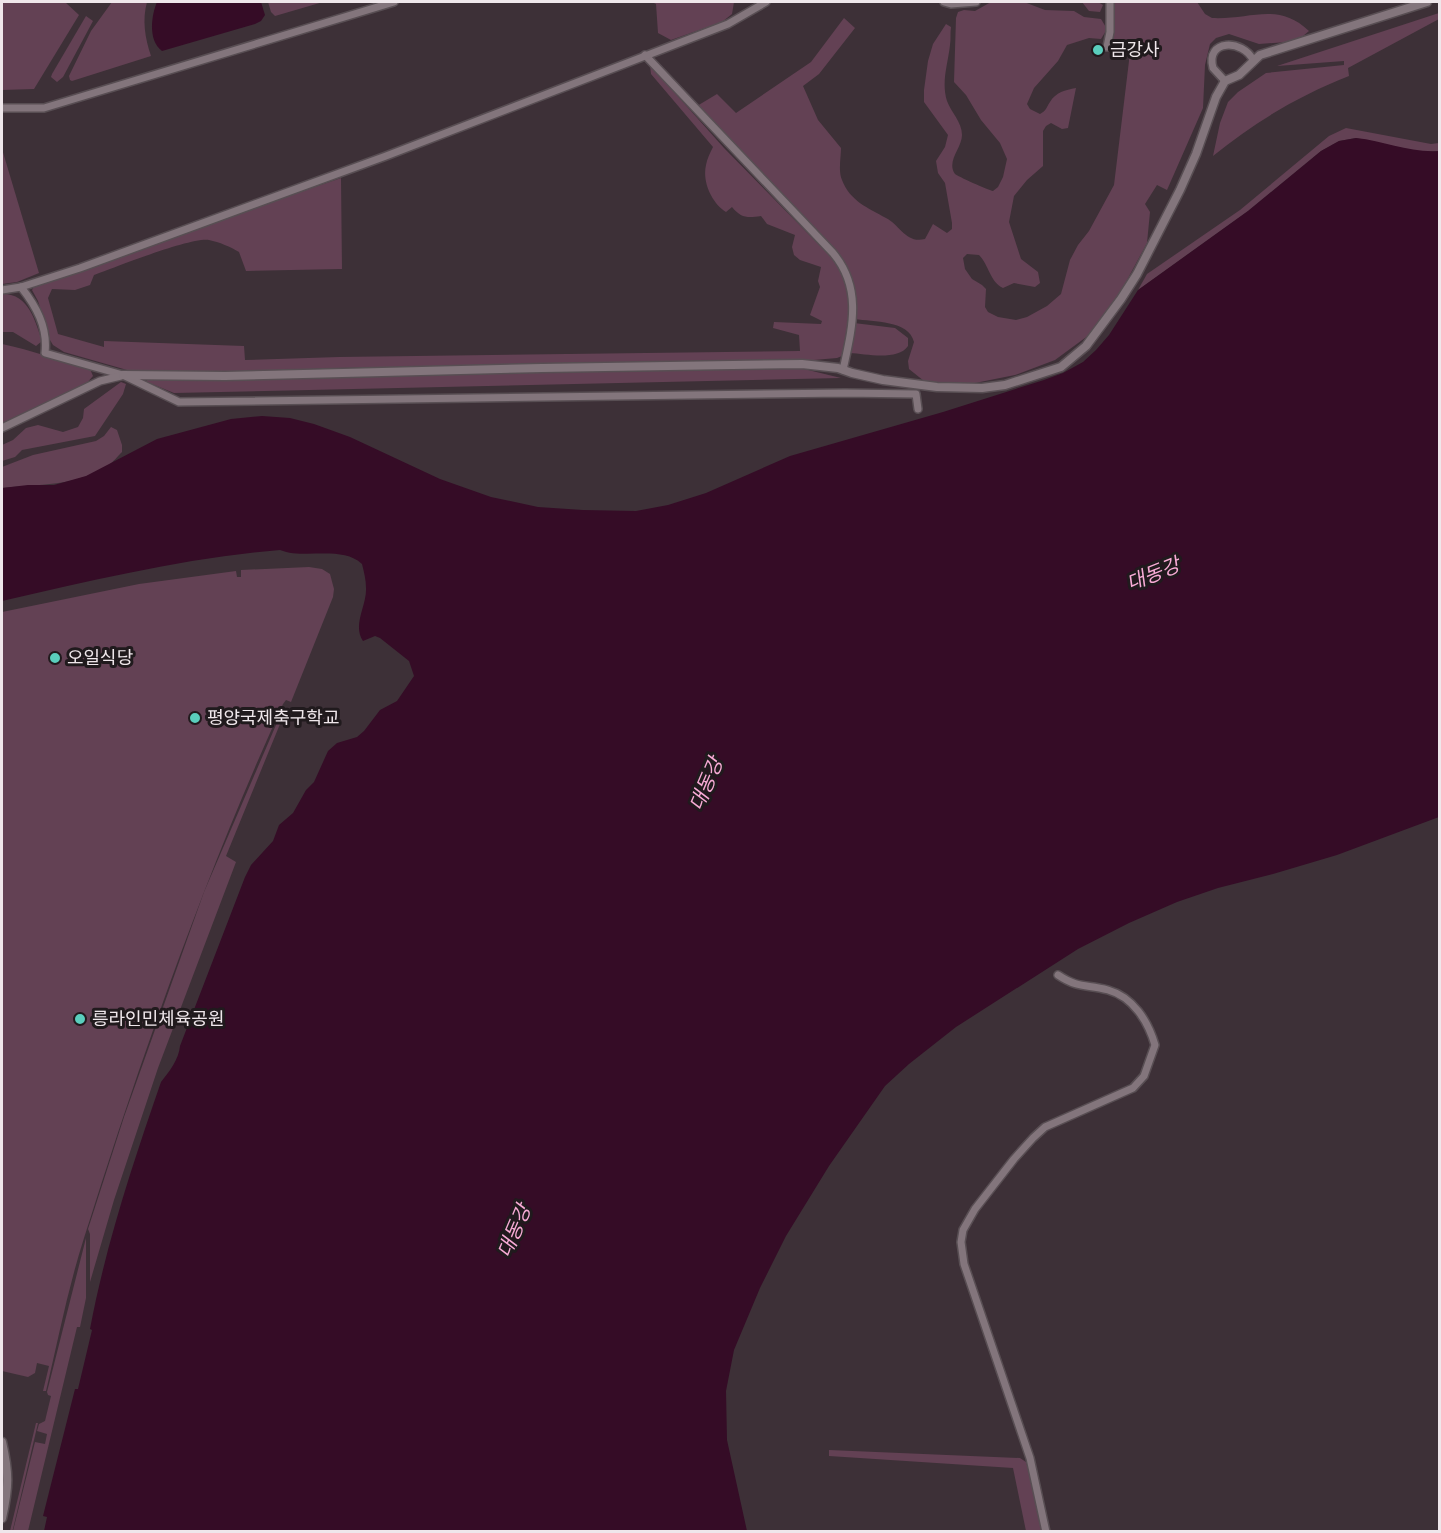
<svg xmlns="http://www.w3.org/2000/svg" width="1441" height="1533" viewBox="0 0 1441 1533" font-family="Commissioner,'Noto Sans KR',sans-serif">
<style>
.green{fill:#634154}
.water{fill:#350c26}
.lines{fill:none;stroke-linecap:round;stroke-linejoin:round}
.minor-casing{stroke:#584e53;stroke-width:10}
.tertiary-casing{stroke:#584e53;stroke-width:11}
.minor{stroke:#83757c;stroke-width:7}
.tertiary{stroke:#83757c;stroke-width:8}
.poi-dot{fill:#5acebd;stroke:#201a1d;stroke-width:2}
.labels{text-anchor:middle;stroke-width:6;stroke-linejoin:round;paint-order:stroke}
.poi-label{font-size:18px;fill:#efe7eb;stroke:#201a1d;text-anchor:start}
.water-label{font-size:20px;font-style:italic;fill:#f8abd6;stroke:#201a1d}
</style>
<rect width="100%" height="100%" fill="#3d3037"/>
<g class="green">
<path d="M2,2H65L79,15L34,89L2,90Z"/>
<path d="M112,2H147C142,20 145,38 151,56L72,81L70,80L69,76L91,31Z"/>
<path d="M268,2H323L275,16L271,12Z"/>
<path d="M652,2H734L732,14L722,22L671,40L658,33L656,4Z"/>
<path d="M991,2H1024L1045,10L1074,11L1084,17L1101,19L1107,29L1101,39L1089,38L1067,45L1058,61L1034,88L1027,104L1030,109L1040,114C1046,111 1046,108 1050,102C1056,92 1065,90 1076,88L1068,128L1062,129L1051,123L1046,126L1043,131V166L1027,180L1014,196L1009,222L1021,259L1038,272L1040,283L1035,287L1014,283L1003,288C990,282 989,265 979,255L967,254L963,258L965,269L972,279L982,285L986,289L985,307L988,312L998,317L1016,320L1027,317L1047,306L1061,294L1070,260L1078,245L1089,231L1114,185L1129,61V55L1113,48L1115,2H1197L1205,14L1212,18C1250,20 1278,1 1309,31L1303,36L1287,42L1259,44L1229,34L1216,38L1210,44L1205,65L1203,108L1167,190L1157,185L1145,204L1150,212L1147,243L1119,295L1089,335L1055,360L1015,375L975,383L940,384L924,381L909,369L908,361L914,342C909,320 873,322 855,319C856,297 855,280 843,260L697,106L717,94L736,113L811,62L844,18L855,28L819,74L803,86L818,120L841,148C841,157 838,171 842,180C850,201 868,208 886,218C900,225 906,244 925,239L933,224L947,233L952,229V223L945,183L938,173L936,161L945,147L948,135L924,102V90L928,61L933,44L946,24L951,27C950,33 951,39 950,45C948,64 941,82 947,101C951,112 962,122 962,135C962,148 946,161 955,174C957,176 988,190 993,191L998,187L1003,177L1007,159L1000,143L981,120L966,95L954,82L956,18L958,12L964,10L975,11Z"/>
<path d="M1082,2H1098L1103,5L1100,12L1089,11Z"/>
<path d="M1439,13V19L1348,68L1349,76C1298,96 1255,122 1213,156L1220,123L1228,102L1238,92L1266,73L1344,65V61L1277,66Z"/>
<path d="M86,16L93,21L63,77L57,82L51,77L52,74Z"/>
<path d="M650,65L724,148L832,258C836,263 841,268 844,274C855,298 846,330 842,356L837,358L814,360L337,368L224,372H134L64,352L53,345L50,340L38,301L32,290L34,287L177,234L341,178L342,269L246,271L239,252C231,247 219,242 209,240C191,237 116,267 94,275L90,285L75,290L52,289L48,298L58,334L104,347V341L244,346L245,360L339,357L800,351L799,335L773,328L774,322L821,324L822,321L810,315L820,287L818,281L821,267L800,260L794,255L792,247L795,235L767,224L761,216C747,218 741,218 732,207L726,212C712,203 702,182 706,165C707,159 710,153 713,147L651,74Z"/>
<path d="M1346,128L1431,144L1439,143V151L1423,152L1406,149L1356,138L1339,141L1321,151L1248,211L1138,290L1147,274L1240,210L1329,136Z"/>
<path d="M2,149L39,273L17,282L2,284Z"/>
<path d="M2,294C28,293 35,320 42,341L36,346L13,332H2Z"/>
<path d="M854,323L895,328L908,338V346C898,361 866,354 850,353Z"/>
<path d="M2,344C31,350 61,361 90,369L93,376L86,384L2,423Z"/>
<path d="M800,368L841,378L174,393L147,382V379Z"/>
<path d="M121,382L126,384L123,394L95,436L22,450L15,457L2,461V445L13,440L26,428L38,425L63,432L78,427L83,418L84,409Z"/>
<path d="M111,427L117,430L122,445V452C118,456 113,462 109,465C77,487 37,484 2,488V467L33,455L96,441L104,436Z"/>
<path d="M309,567L322,569L330,574L334,589L333,597L291,702L286,700L283,704C205,875 141,1057 84,1238C68,1288 58,1340 46,1391H43L49,1366L37,1363L35,1373L28,1377L2,1371V612L139,584L236,571L237,577H241V570Z"/>
<path d="M279,718H281L280,724L226,856L236,862L158,1068L114,1200L90,1282V1234L88,1229L124,1117L204,892Z"/>
<path d="M86,1238V1298L80,1327H77L28,1531H13L35,1442L45,1444L47,1434L37,1431L39,1424L45,1421L51,1396L48,1395L47,1392Z"/>
<path d="M36,1423H38L13,1529L12,1531H10Z"/>
<path d="M829,1450L1020,1458L1026,1462L1028,1469L1042,1531H1026L1013,1468L829,1456Z"/>
</g>
<g class="water">
<path d="M157,2H261L265,15L261,21L255,24L162,51C148,41 151,16 157,2Z"/>
<path d="M1356,138C1385,141 1410,153 1439,151V817L1337,855L1273,874L1218,888L1177,902L1129,923L1078,949L956,1027L909,1064L885,1086L829,1166L786,1236L760,1288L734,1350L726,1391L727,1440L747,1531H44L47,1517L43,1516L75,1389H78L92,1330L90,1329C106,1244 133,1163 161,1082C169,1072 179,1059 180,1046L245,877L251,865L273,841L279,825L293,813L306,790L314,782L328,751L337,743L357,737L364,731L380,710L397,701L414,676L409,661L380,638L375,636L363,641C352,625 367,605 366,588C366,580 364,572 362,564C341,545 305,560 280,550C186,558 94,580 2,601V488L28,485H54L86,476L157,439L231,419L262,416L290,418L314,424L350,437L440,479L491,497L538,507L583,510L636,511L668,505L706,493L790,456L943,412L1044,380L1063,373L1083,362L1096,350L1109,335L1138,290L1248,211L1321,151L1339,141Z"/>
</g>
<g class="lines">
<g class="minor-casing">
<g id="minor">
<path d="M944,2L951,4L976,2"/>
<path d="M1107,47L1110,32V2"/>
<path d="M645,55L833,253C863,289 852,328 843,370"/>
<path d="M1225,81L1213,68C1205,39 1243,39 1253,60"/>
<path d="M2,108H44L394,2"/>
<path d="M21,287C36,306 48,327 45,353L123,375L179,402L845,393L916,394L918,409"/>
<path d="M2,290L21,287L80,268L386,156L728,24L766,2"/>
<path d="M2,428L100,381L121,376"/>
<path d="M1046,1532L1030,1458L964,1264L961,1242L963,1230L975,1209L1014,1159L1033,1138L1045,1127L1133,1088L1144,1076L1155,1045C1148,1021 1133,997 1108,990C1087,984 1079,989 1058,975"/>
</g>
</g>
<g class="tertiary-casing">
<g id="tertiary">
<path d="M123,375L225,376L542,368L802,364L838,368L852,373L883,380L937,387L982,388L1005,385L1061,367L1086,346L1121,299L1137,274L1180,190L1196,154L1216,97L1225,81L1239,75L1260,55L1427,2"/>
<path d="M2,1442C9,1473 9,1487 2,1518"/>
</g>
</g>
<use href="#minor" class="minor"/>
<use href="#tertiary" class="tertiary"/>
</g>
<g class="poi-dot">
<circle cx="1098" cy="50" r="6"/>
<circle cx="55" cy="658" r="6"/>
<circle cx="195" cy="718" r="6"/>
<circle cx="80" cy="1019" r="6"/>
</g>
<g class="labels">
<g class="poi-label">
<text x="1110" y="56">금강사</text>
<text x="67" y="664">오일식당</text>
<text x="207" y="724">평양국제축구학교</text>
<text x="92" y="1025">릉라인민체육공원</text>
</g>
<g class="water-label">
<text transform="translate(1153 574) rotate(-22)" y="7">대동강</text>
<text transform="translate(706 784) rotate(-67)" y="7">대동강</text>
<text transform="translate(514 1231) rotate(-67)" y="7">대동강</text>
</g>
</g>
<rect width="1441" height="1533" fill="none" stroke="#efe7eb" stroke-width="6"/>
</svg>
